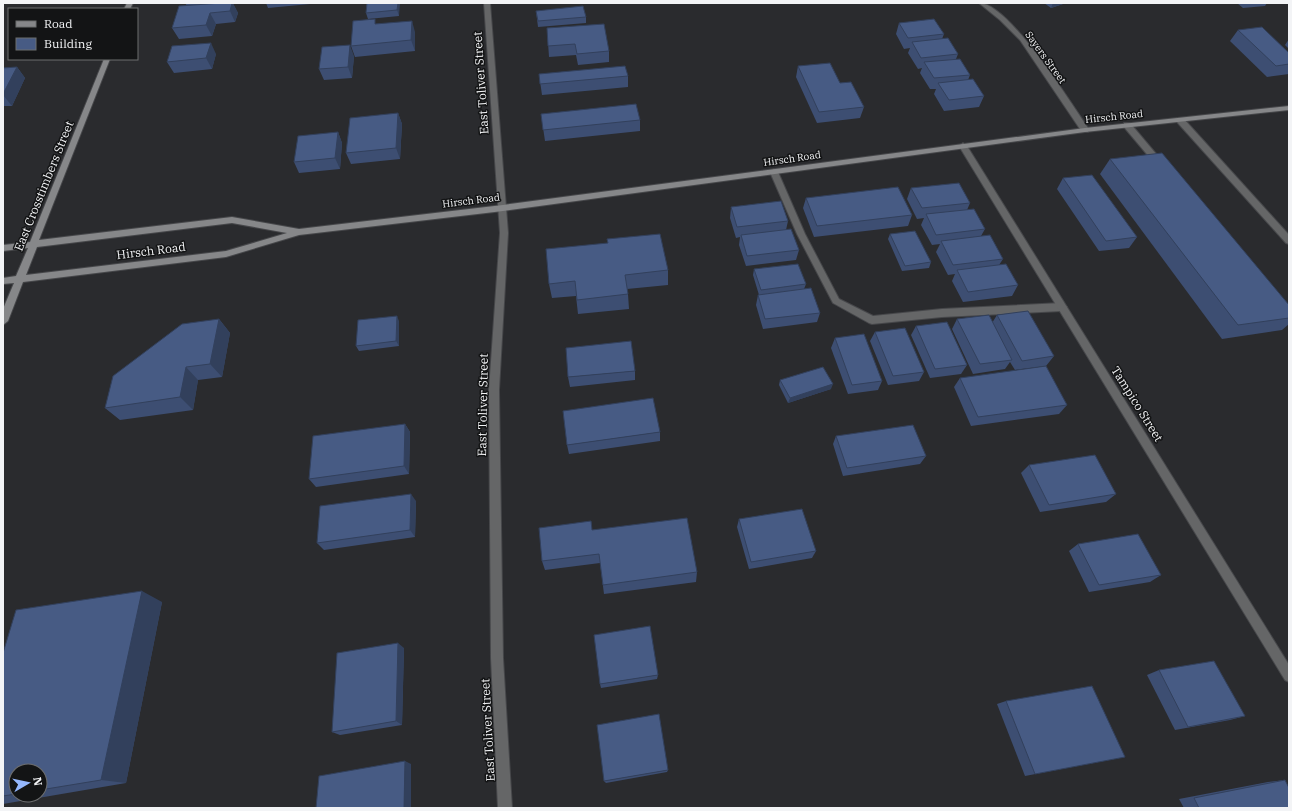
<svg xmlns="http://www.w3.org/2000/svg" width="1292" height="811" viewBox="0 0 1292 811" font-family="'IBM Plex Serif',serif">
<style>
.lines{fill:none;stroke-linecap:round;stroke-linejoin:round}
.lane-casing{stroke:#46474a;stroke-width:2}
.street-casing{stroke:#46474a;stroke-width:2}
.secondary-casing{stroke:#46474a;stroke-width:2}
.lane{fill:#656667;fill-rule:evenodd}
.street{fill:#656667;fill-rule:evenodd}
.secondary{fill:#868789;fill-rule:evenodd}
.wall{fill:#3d4e72;fill-rule:evenodd}
.shaded-wall{fill:#32405c}
.building{fill:#475b84;stroke:#32405c}
.labels{text-anchor:middle;stroke-width:3;stroke-linejoin:round;paint-order:stroke}
.far-street-label{font-size:10px;fill:#f3f4f6;stroke:#131415}
.street-label{font-size:12px;fill:#f3f4f6;stroke:#131415}
</style>
<rect width="100%" height="100%" fill="#2a2b2e"/>
<g class="lines">
<g class="lane-casing">
<g id="lane">
<path d="M1177,118H1183L1289,235V244L1286,243L1177,122Z"/>
<path d="M1124,123H1130L1162,161V165H1156L1124,127Z"/>
<path d="M774,169L778,172L805,234L839,299L873,316L942,309L1062,303L1067,307L1062,311L942,317L872,324L869,323L833,303L797,234L770,172Z"/>
</g>
</g>
<g class="street-casing">
<g id="street">
<path d="M484,3H490L508,233L499,390L503,658L512,808H498L491,658L489,390L500,233Z"/>
<path d="M979,3C1009,3 1070,102 1088,128V132H1082L1020,40L1000,20Z"/>
<path d="M963,143L967,146L1289,665V682L1285,680L959,146Z"/>
</g>
</g>
<g class="secondary-casing">
<g id="secondary">
<path d="M127,3H133L130,9H124Z"/>
<path d="M104,59H110L39,240L232,217L299,229L503,205L1085,128L1289,106V110L1085,132L503,211L299,235L226,257L23,282L8,321L3,325V309L14,283L3,284V278L16,276L28,248L3,251V245L30,242ZM232,223L287,233L226,251L26,275L37,247Z"/>
</g>
</g>
<use href="#lane" class="lane"/>
<use href="#street" class="street"/>
<use href="#secondary" class="secondary"/>
</g>
<g class="wall">
<path d="M185,3H241V4H233L238,13L235,22L216,24L212,36L179,39L172,28L187,6Z"/>
<path d="M266,3H310V4L268,8Z"/>
<path d="M367,3H399V16L368,19L366,13Z"/>
<path d="M1044,3H1066L1051,8Z"/>
<path d="M1237,3H1267L1265,6L1243,8Z"/>
<path d="M1268,3H1282L1269,4Z"/>
<path d="M536,11L586,17V23L538,27Z"/>
<path d="M899,23L944,34L942,39L958,54L956,59L970,75L968,80L984,96L979,107L944,111L934,94L936,89H930L920,73L922,68L918,69L908,53L910,48L904,49L896,34Z"/>
<path d="M376,24L415,32V51L355,57L351,46Z"/>
<path d="M547,28L609,51V62L578,65L576,55L549,57Z"/>
<path d="M1238,30L1289,53V74L1267,77L1230,41Z"/>
<path d="M1289,39V49L1285,45Z"/>
<path d="M216,54L212,69L174,73L167,62Z"/>
<path d="M354,56L352,78L324,80L319,69Z"/>
<path d="M798,66L840,83L864,107L860,118L817,123L796,77Z"/>
<path d="M17,67L25,78L12,106H3V68Z"/>
<path d="M539,74L628,76V87L542,95Z"/>
<path d="M398,113L402,124L400,159L351,164L346,153Z"/>
<path d="M541,114L640,120V131L545,141Z"/>
<path d="M338,132L342,143L340,169L299,173L294,162Z"/>
<path d="M1110,159L1289,305V324L1282,330L1222,339L1100,174Z"/>
<path d="M1063,178L1137,237L1129,248L1099,251L1057,189Z"/>
<path d="M911,188L970,203L967,210L985,229L981,236L1003,259L999,265L1018,285L1012,296L963,302L952,281L955,274L948,275L936,252L940,244L932,245L921,225L924,218L917,219L907,199Z"/>
<path d="M806,198L912,215L908,226L814,237L803,208Z"/>
<path d="M731,207L788,221L786,230L799,250L796,260L746,266L739,245L740,237L736,238L730,218Z"/>
<path d="M890,234L931,262L929,268L902,271L888,239Z"/>
<path d="M607,239L668,270V285L627,289L628,294L629,309L578,314L576,296L552,298L549,284L608,243Z"/>
<path d="M754,269L806,284L804,289L820,313L817,322L763,329L756,305L758,295H759L753,275Z"/>
<path d="M997,315L1054,356L1046,366L1015,370L1010,362L1005,369L973,374L952,329L957,319L992,323Z"/>
<path d="M219,319L230,333L222,377L198,380L193,410L120,420L105,408Z"/>
<path d="M399,321V346L359,351L356,346Z"/>
<path d="M916,326L967,365L961,374L930,378L911,335Z"/>
<path d="M875,332L924,372L919,381L888,385L870,341Z"/>
<path d="M835,338L882,381L878,390L848,394L831,348Z"/>
<path d="M635,371V380L570,387L568,377Z"/>
<path d="M960,378L1067,405L1059,414L971,426L954,387Z"/>
<path d="M780,380L831,389L788,403L779,385Z"/>
<path d="M405,424L410,432L409,474L316,487L309,479Z"/>
<path d="M660,432V441L569,454L567,445Z"/>
<path d="M836,436L926,456L920,464L843,476L833,444Z"/>
<path d="M1029,465L1116,494L1106,502L1040,512L1021,473Z"/>
<path d="M416,501L415,537L324,550L317,543Z"/>
<path d="M739,519L816,551L812,558L749,569L737,527Z"/>
<path d="M591,521L592,530L697,572L696,582L604,594L600,563L545,570L542,561Z"/>
<path d="M1078,544L1161,575L1150,582L1089,592L1069,551Z"/>
<path d="M162,602L126,783L3,804V653ZM16,771H40V795H16Z"/>
<path d="M404,648L402,725L340,735L332,732Z"/>
<path d="M1159,670L1245,716L1230,720L1175,730L1147,675Z"/>
<path d="M658,675L657,679L601,688L600,684Z"/>
<path d="M1006,701L1125,757L1025,776L997,704Z"/>
<path d="M668,770L667,772L606,783L604,781Z"/>
<path d="M1285,780L1289,808H1184L1179,799L1268,782Z"/>
</g>
<g class="shaded-wall">
<path d="M232,3H233L238,13L235,22L230,11Z"/>
<path d="M398,3L400,4L399,16L397,10Z"/>
<path d="M1053,3H1066L1051,8Z"/>
<path d="M210,13L216,24L212,36L206,25Z"/>
<path d="M412,21L415,32V51L411,40Z"/>
<path d="M211,43L216,54L212,69L206,58Z"/>
<path d="M350,45L354,56L352,78L348,67Z"/>
<path d="M17,67L25,78L12,106L3,95V94Z"/>
<path d="M398,113L402,124L400,159L396,148Z"/>
<path d="M338,132L342,143L340,169L335,158Z"/>
<path d="M397,316L399,321V346L396,341Z"/>
<path d="M219,319L230,333L222,377L210,364Z"/>
<path d="M186,367L198,380L193,410L180,397Z"/>
<path d="M833,384L831,389L788,403L790,398Z"/>
<path d="M405,424L410,432L409,474L404,466Z"/>
<path d="M411,494L416,501L415,537L410,530Z"/>
<path d="M142,591L162,602L126,783L101,780Z"/>
<path d="M398,643L404,648L402,725L396,721Z"/>
<path d="M405,761L411,764V808H404Z"/>
</g>
<g class="building">
<path d="M222,3H232L230,11L210,13L206,25L172,28L179,6Z"/>
<path d="M367,3H398L397,10L366,13Z"/>
<path d="M583,6L586,17L538,21L536,11Z"/>
<path d="M375,19V24L412,21L411,40L351,46L353,21Z"/>
<path d="M934,19L944,34L908,38L899,23Z"/>
<path d="M604,24L609,51L577,54L575,44L548,46L547,28Z"/>
<path d="M1262,27L1289,53V64L1276,66L1238,30Z"/>
<path d="M948,38L958,54L921,58L912,42Z"/>
<path d="M211,43L206,58L167,62L172,46Z"/>
<path d="M350,45L348,67L319,69L322,47Z"/>
<path d="M960,59L970,75L934,78L924,62Z"/>
<path d="M830,63L840,83L851,82L864,107L819,112L798,66Z"/>
<path d="M625,66L628,76L540,84L539,74Z"/>
<path d="M17,67L3,94V68Z"/>
<path d="M973,79L984,96L949,100L938,83Z"/>
<path d="M636,104L640,120L543,130L541,114Z"/>
<path d="M398,113L396,148L346,153L350,118Z"/>
<path d="M338,132L335,158L294,162L298,136Z"/>
<path d="M1162,153L1289,305V318L1238,325L1110,159Z"/>
<path d="M1092,175L1137,237L1106,241L1063,178Z"/>
<path d="M959,183L970,203L922,208L911,188Z"/>
<path d="M898,187L912,215L817,226L806,198Z"/>
<path d="M781,201L788,221L737,227L731,207Z"/>
<path d="M974,209L985,229L936,235L926,214Z"/>
<path d="M791,229L799,250L747,256L741,235Z"/>
<path d="M915,231L931,262L905,266L890,234Z"/>
<path d="M660,234L668,270L625,275L628,294L577,300L575,281L549,284L546,249L608,243L607,239Z"/>
<path d="M990,235L1003,259L953,265L941,241Z"/>
<path d="M798,264L806,284L761,290L754,269Z"/>
<path d="M1006,264L1018,285L968,292L957,270Z"/>
<path d="M811,288L820,313L765,319L758,295Z"/>
<path d="M1028,311L1054,356L1022,361L997,315Z"/>
<path d="M989,315L1012,360L980,364L957,319Z"/>
<path d="M397,316L396,341L356,346L358,320Z"/>
<path d="M219,319L210,364L186,367L180,397L105,408L113,376L182,324Z"/>
<path d="M947,322L967,365L935,369L916,326Z"/>
<path d="M905,328L924,372L893,376L875,332Z"/>
<path d="M864,334L882,381L852,385L835,338Z"/>
<path d="M631,341L635,371L568,377L566,348Z"/>
<path d="M1046,366L1067,405L978,417L960,378Z"/>
<path d="M823,367L833,384L790,398L780,380Z"/>
<path d="M653,398L660,432L567,445L563,411Z"/>
<path d="M405,424L404,466L309,479L313,436Z"/>
<path d="M913,425L926,456L847,468L836,436Z"/>
<path d="M1095,455L1116,494L1049,505L1029,465Z"/>
<path d="M411,494L410,530L317,543L320,506Z"/>
<path d="M802,509L816,551L751,562L739,519Z"/>
<path d="M687,518L697,572L603,585L599,554L542,561L539,528L591,521L592,530Z"/>
<path d="M1138,534L1161,575L1099,585L1078,544Z"/>
<path d="M142,591L101,780L40,790V771H16V794L3,796V653L16,610Z"/>
<path d="M650,626L658,675L600,684L594,635Z"/>
<path d="M398,643L396,721L332,732L337,653Z"/>
<path d="M1214,661L1245,716L1188,727L1159,670Z"/>
<path d="M1092,686L1125,757L1035,774L1006,701Z"/>
<path d="M659,714L668,770L604,781L597,725Z"/>
<path d="M405,761L404,808H316L319,776Z"/>
<path d="M1285,780L1289,788V808H1199L1194,798Z"/>
</g>
<g class="labels">
<g class="far-street-label">
<text transform="translate(1046 57) rotate(54)" y="4">Sayers Street</text>
<text transform="translate(1114 116) rotate(-6)" y="4">Hirsch Road</text>
<text transform="translate(792 158) rotate(-8)" y="4">Hirsch Road</text>
<text transform="translate(471 200) rotate(-7)" y="4">Hirsch Road</text>
</g>
<g class="street-label">
<text transform="translate(481 83) rotate(-94)" y="4">East Toliver Street</text>
<text transform="translate(44 186) rotate(-68)" y="4">East Crosstimbers Street</text>
<text transform="translate(151 251) rotate(-7)" y="4">Hirsch Road</text>
<text transform="translate(1137 404) rotate(58)" y="4">Tampico Street</text>
<text transform="translate(483 405) rotate(-89)" y="4">East Toliver Street</text>
<text transform="translate(488 730) rotate(-93)" y="4">East Toliver Street</text>
</g>
</g>
<rect width="1292" height="811" fill="none" stroke="#f3f4f6" stroke-width="8"/>
<rect x="8" y="8" width="130" height="52" fill="#131415" stroke="#6d6e6f"/>
<rect x="16" y="21" width="20" height="6" fill="#868789" stroke="#6d6e6f"/>
<text x="44" y="28" font-size="12" fill="#f3f4f6">Road</text>
<rect x="16" y="38" width="20" height="12" fill="#475b84" stroke="#6d6e6f"/>
<text x="44" y="48" font-size="12" fill="#f3f4f6">Building</text>
<g transform="translate(28 783) rotate(81)"><circle r="19" fill="#131415" stroke="#6d6e6f"/>
<path d="M0-3L7 15L0 10L-7 15Z" fill="#94b7fd"/>
<text y="-6" font-size="11" font-weight="bold" text-anchor="middle" fill="#f3f4f6">N</text>
</g>
</svg>
